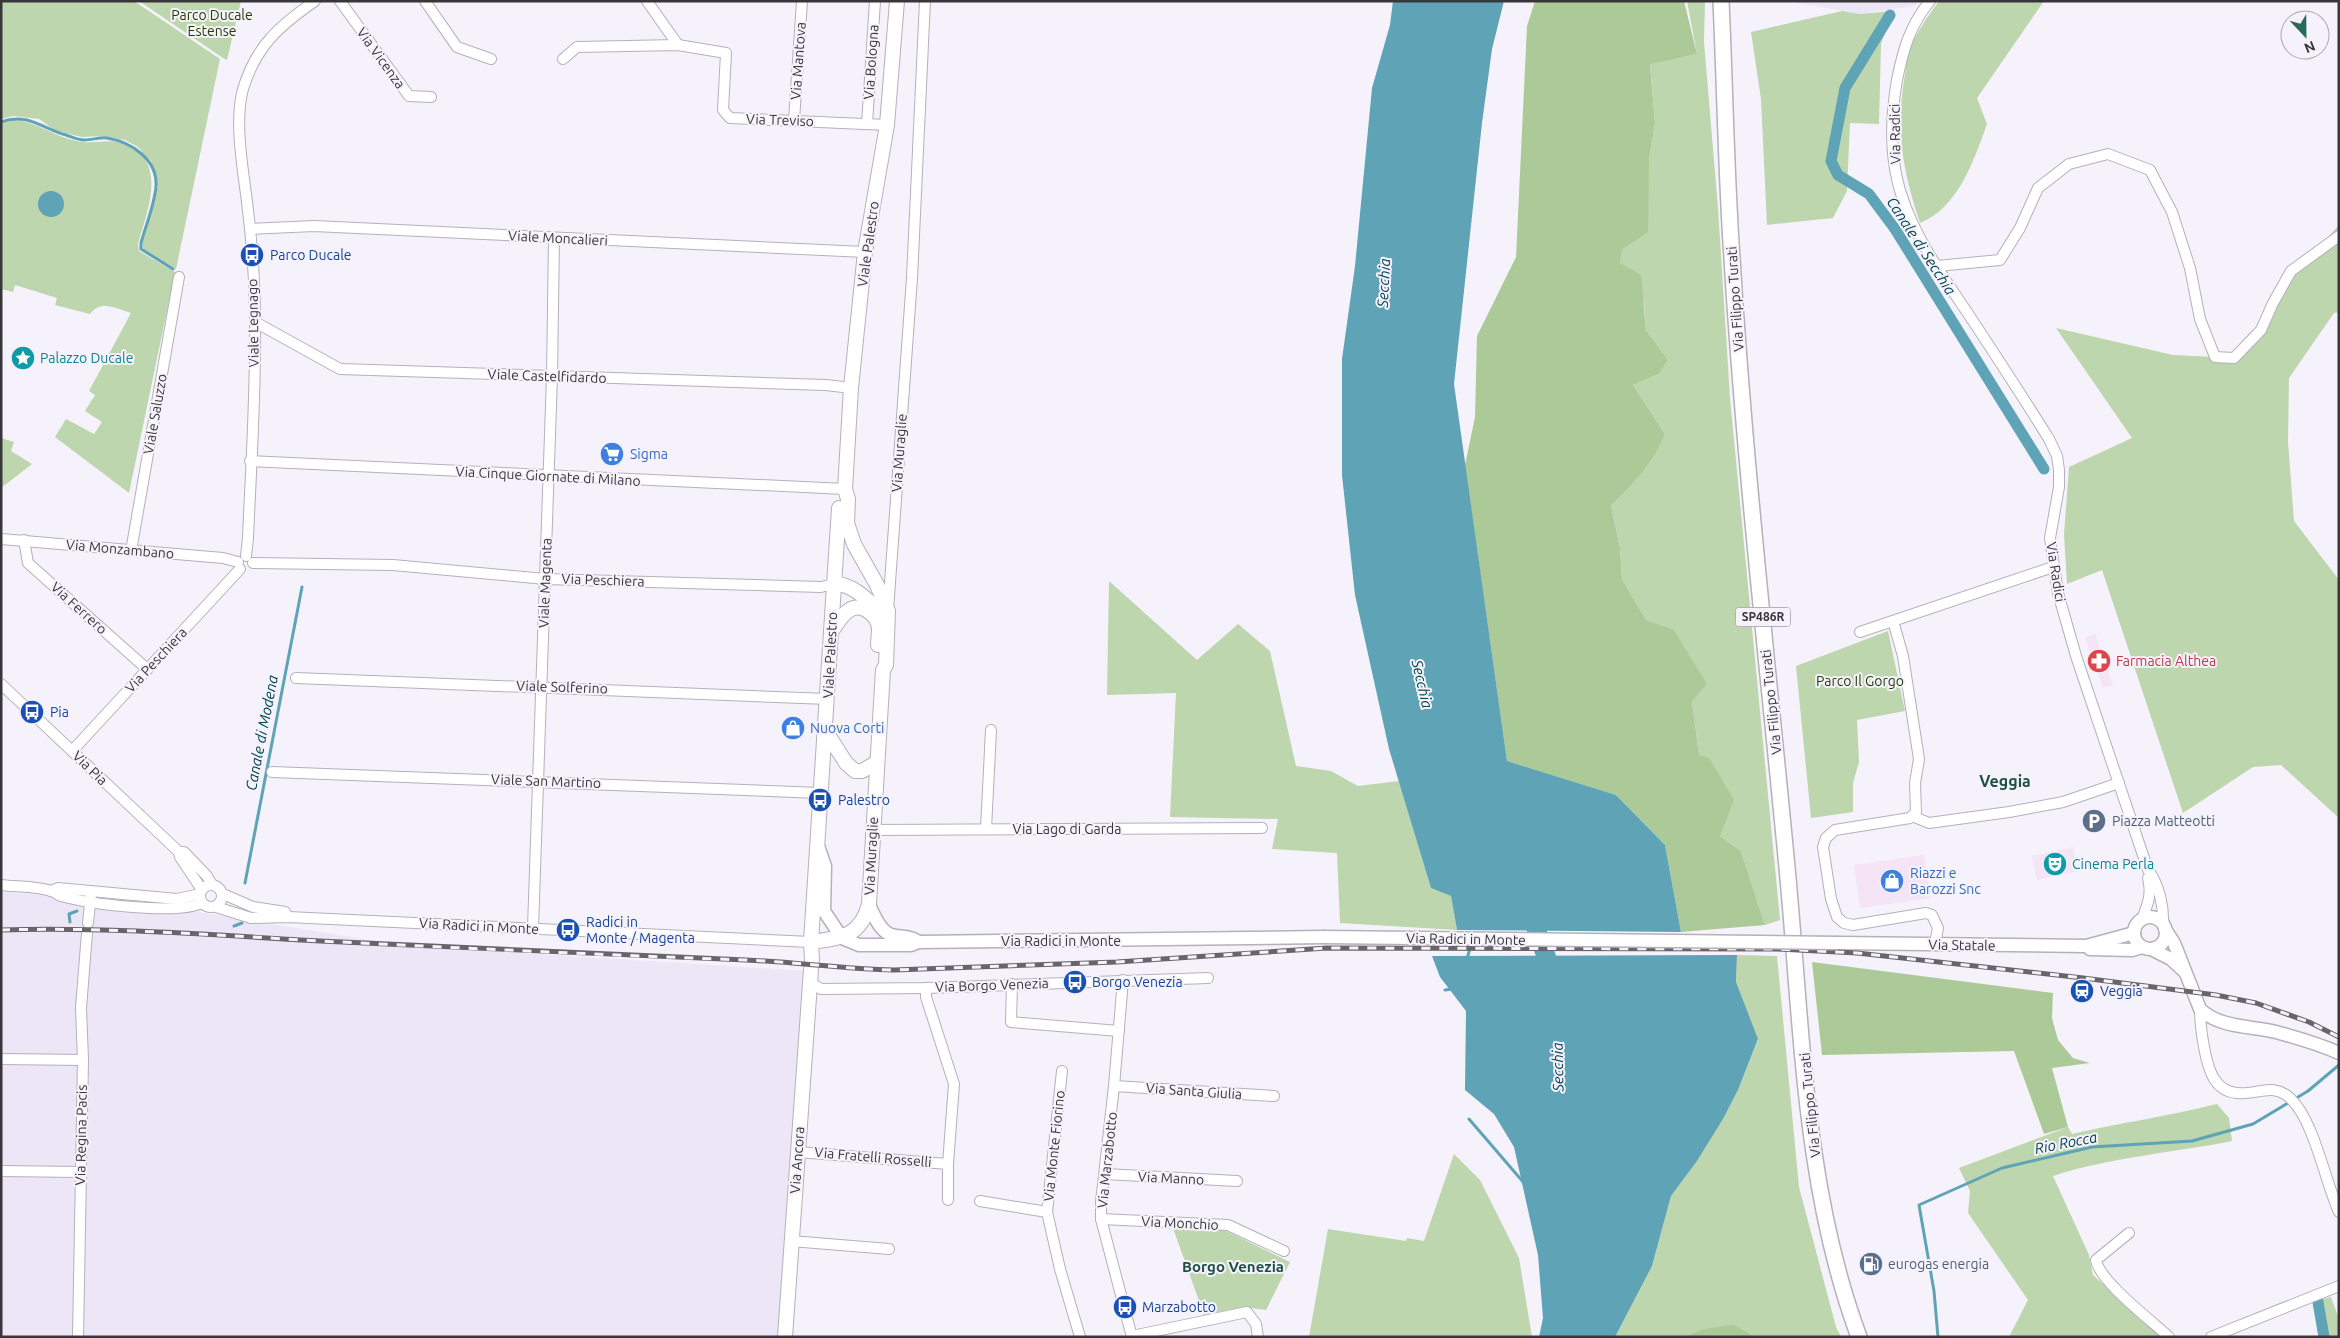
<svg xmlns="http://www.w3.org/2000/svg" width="2340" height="1338" viewBox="0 0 2340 1338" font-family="Ubuntu,sans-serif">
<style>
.commercial{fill:#f4e4f6}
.built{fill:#ede6f6}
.green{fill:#bdd6ad;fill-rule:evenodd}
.forest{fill:#acca98}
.water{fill:#5ea3b6}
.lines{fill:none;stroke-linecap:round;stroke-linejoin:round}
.stream{stroke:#5ea3b6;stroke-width:3}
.canal{stroke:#5ea3b6;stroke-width:11}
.river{stroke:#5ea3b6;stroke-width:19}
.minor-casing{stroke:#b4b1b9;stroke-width:12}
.tertiary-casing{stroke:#b4b1b9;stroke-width:15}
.secondary-casing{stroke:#b4b1b9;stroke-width:16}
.primary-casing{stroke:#b4b1b9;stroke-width:18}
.minor{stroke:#fff;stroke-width:10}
.tertiary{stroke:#fff;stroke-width:12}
.secondary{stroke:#fff;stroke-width:14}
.primary{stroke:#fff;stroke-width:15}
.rail-casing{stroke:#68656a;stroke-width:5}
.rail{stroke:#f6f2fb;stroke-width:3;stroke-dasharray:9;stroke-linecap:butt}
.tertiary-bridge-casing{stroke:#b4b1b9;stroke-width:15;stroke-linecap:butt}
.tertiary-bridge{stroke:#fff;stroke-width:12}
.labels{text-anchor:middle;stroke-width:4;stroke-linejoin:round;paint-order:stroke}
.shield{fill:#f6f2fb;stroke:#716e74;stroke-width:1}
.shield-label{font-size:12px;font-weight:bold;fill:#38363a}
.park-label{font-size:14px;fill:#1f3903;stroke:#f6f2fb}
.street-label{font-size:14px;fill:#38363a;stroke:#f6f2fb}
.transit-label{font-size:14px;fill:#164399;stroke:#f6f2fb;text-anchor:start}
.culture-label{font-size:14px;fill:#0d838f;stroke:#f6f2fb;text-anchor:start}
.shop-label{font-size:14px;fill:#366cbe;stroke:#f6f2fb;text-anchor:start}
.health-label{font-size:14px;fill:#be3a42;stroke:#f6f2fb;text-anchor:start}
.service-label{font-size:14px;fill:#4e5e75;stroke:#f6f2fb;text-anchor:start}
.water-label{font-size:15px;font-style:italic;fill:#024452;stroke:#f6f2fb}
.neighbourhood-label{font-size:15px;font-weight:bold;fill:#1c5042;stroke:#f6f2fb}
.quarter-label{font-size:16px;font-weight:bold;fill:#1c5042;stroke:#f6f2fb}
</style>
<rect width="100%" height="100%" fill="#f6f2fb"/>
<g class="commercial">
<path d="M2095,634L2113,685L2103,688L2085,638Z"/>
<path d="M2073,847L2078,871L2037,880L2032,856Z"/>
<path d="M1924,855L1930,898L1860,908L1854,865Z"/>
</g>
<g class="built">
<path d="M1786,1H1919L1914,6L1860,14Z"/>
<path d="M1,891L166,907L408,946L806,971L783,1337H1Z"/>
</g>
<g class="green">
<path d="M1,1H134L220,59L176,269L144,250L142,244L158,186L151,161L138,147L125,140L104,136L82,137L56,131L39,119L14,116L1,119Z"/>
<path d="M139,1H241L227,60L223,58Z"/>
<path d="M1687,1H1705L1704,42L1718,208L1730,398L1780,920L1765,925L1741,851L1720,836L1699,755L1692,701L1673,629L1646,620L1622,579L1620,548L1611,506C1633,484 1654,463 1665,434L1633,385L1659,374L1668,360L1646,330L1644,303L1620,263L1621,249L1649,159L1655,123L1650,63L1697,54Z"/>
<path d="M1939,1H2044L1977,98L1987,124C1974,160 1958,208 1920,223C1903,171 1896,135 1904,80C1906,71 1906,59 1909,50C1917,32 1927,17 1939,1Z"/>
<path d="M1842,11L1860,14L1893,11L1881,44L1879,124L1850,123L1847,191L1833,218L1767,225L1761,99L1751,32Z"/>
<path d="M15,120C42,123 58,140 84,142C97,143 109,139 122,143C170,159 147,211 138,244L139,251L175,272L129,493L55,437L66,419L94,434L102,422L85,411L95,395L89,391L131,313C117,309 101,299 90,314L55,305L57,298L15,285L13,292L1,289V124ZM46,193H58L63,199L62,211L55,216H47L39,203Z"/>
<path d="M2339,225V312L2334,313L2289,378L2288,442L2294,521L2339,580V818L2281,765L2253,767L2183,813L2102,570L2067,584L2064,534L2069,467L2132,438L2056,328L2173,355L2234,358L2261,330L2291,271L2314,253Z"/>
<path d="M1,438L14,442L11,451L32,464L1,488Z"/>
<path d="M1109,581L1197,660L1238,624L1270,651L1296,766L1331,771L1358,786L1399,781L1431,888L1451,896L1457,930L1340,923L1337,853L1272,849L1278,819L1170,817L1176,693L1107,695Z"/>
<path d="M1888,631L1905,711L1857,720L1859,762L1853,783V812L1811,818L1796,666Z"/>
<path d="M1737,955L1777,956L1799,1187L1836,1327L1841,1337H1756L1733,1324L1703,1329L1683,1337H1615L1652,1266L1671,1196L1697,1161L1723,1119L1738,1090L1758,1040L1736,982Z"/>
<path d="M2217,1104L2229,1118L2232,1141C2172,1153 2111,1157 2053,1176L2089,1255L2093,1275L2161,1337H2009L2028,1300L1968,1213L1970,1191L1959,1168L2068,1127L2072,1134C2120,1123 2169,1116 2217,1104Z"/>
<path d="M1454,1154L1480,1180L1519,1258L1532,1337H1309L1328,1229L1406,1241L1407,1238L1424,1241Z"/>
<path d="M1173,1228L1222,1229L1290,1262L1266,1310L1243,1307L1204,1315Z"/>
<path d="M2331,1297L2339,1319V1337H2327L2322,1299Z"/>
</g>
<g class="forest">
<path d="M1535,1H1684L1697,54L1650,64L1655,123L1649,159L1648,232L1622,249L1620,263L1641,275L1646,330L1668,360L1659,374L1633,385L1665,434C1654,463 1633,484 1611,506L1620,548L1622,579L1646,620L1673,629L1707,684L1692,701L1699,755L1709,758L1734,800L1720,836L1741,851L1765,925L1681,932L1665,845L1616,795L1507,761L1465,465L1475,417L1477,336L1516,257L1527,26Z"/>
<path d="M1812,962L2053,993L2052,1018L2058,1040L2073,1058L2090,1063L2052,1068L2068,1127L2044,1134L2014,1051L1822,1055Z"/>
<path d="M1733,1324L1756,1337H1683L1703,1329Z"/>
</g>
<g class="water">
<path d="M1393,1H1504L1492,49L1482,123L1454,384L1507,761L1616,795L1665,845L1681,932L1457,930L1451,896L1431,888L1389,749L1355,595L1342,475V359L1355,266L1372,88L1390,25Z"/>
<circle cx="51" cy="204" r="13"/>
<path d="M1737,955L1736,982L1758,1039L1738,1090L1723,1119L1697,1161L1671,1196L1652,1266L1615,1337H1539L1543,1318L1538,1255L1514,1147L1494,1114L1465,1090L1466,1011L1440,977L1432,956Z"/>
</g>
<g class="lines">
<g class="stream">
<path d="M1,122C28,112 43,129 66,135C72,137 78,140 84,140C92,140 100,137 107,138C131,142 158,159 156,187C154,206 146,225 141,243V249L173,269"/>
<path d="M245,883L302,587"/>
<path d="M70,922L69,914L77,911"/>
<path d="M234,926L242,923"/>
<path d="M1467,959L1472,941"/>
<path d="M1445,990L1452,989"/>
<path d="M1469,1119L1524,1183"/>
<path d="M1938,1337L1934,1291L1919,1205L2002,1168L2092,1147L2192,1141L2253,1124L2308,1091L2339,1065"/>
</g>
<g class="canal">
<path d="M1890,15L1845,88L1831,161L1838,175L1869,194L1895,229L2044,469"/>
<path d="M2318,1302L2324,1337"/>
</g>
<path class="river" d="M1522,913L1534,923L1554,978"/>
<g class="minor-casing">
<g id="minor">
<path d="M340,1L409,96L431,97"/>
<path d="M425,1L457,47L491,59"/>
<path d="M647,1L678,45"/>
<path d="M1930,1C1910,25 1903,50 1897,80C1892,109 1890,145 1896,174C1906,226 1940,272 1969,315C1996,356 2023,397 2049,439L2057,456L2059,470V487L2050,538L2058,593L2076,656L2148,870C2159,884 2164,907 2163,924"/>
<path d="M563,59L577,47L678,45L726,53L723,110L730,118L887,125"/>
<path d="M794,120L802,1"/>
<path d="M867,124L875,1"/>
<path d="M250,229L314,226L865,252"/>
<path d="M1937,266L2000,260L2020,228L2038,188L2069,164L2108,154L2150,170L2172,212L2190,268L2200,319L2215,357L2234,358L2261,330L2273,303L2291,271L2339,236"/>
<path d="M255,322L340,369L826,385L851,388"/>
<path d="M250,461L845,489"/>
<path d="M1,539L223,558L238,562"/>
<path d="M24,540L28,563L147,669"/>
<path d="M131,551L179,277"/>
<path d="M246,556L248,538C251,466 256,394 255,322C255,282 252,242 247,202C243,169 234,121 243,89C256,46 279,26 315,1"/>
<path d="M253,563L393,565L545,579L821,587L834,584"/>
<path d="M888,610L912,278L925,1"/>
<path d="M1893,621L1903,656L1919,759L1915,783L1916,812L1910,818L1835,830L1826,838L1823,847L1831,899L1837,917L1844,923L1853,925L1926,913L1932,915L1938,928L1935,944"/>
<path d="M1860,632L2053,567"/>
<path d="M296,678L828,699"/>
<path d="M1,684L179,852H184L207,876L212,885"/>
<path d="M72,751L240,569"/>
<path d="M272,772L820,793"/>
<path d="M1912,816L1929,823L2009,812L2063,802L2119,783"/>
<path d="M986,829L991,730"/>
<path d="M873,830L1262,828"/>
<path d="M179,852L180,857L202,890"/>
<circle cx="211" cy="896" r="11"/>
<path d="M1,885C17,887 36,886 51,891C55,892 58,895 61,896C90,904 176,915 202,903"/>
<path d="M51,891L58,888L177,899L200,894"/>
<path d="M223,894L253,907L285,912L288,917"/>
<path d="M216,907L251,918L288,917L811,942"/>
<path d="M2142,919C2148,904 2152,894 2148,878"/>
<path d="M88,923L91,894"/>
<path d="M533,928L552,376L554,238"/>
<path d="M1123,980L1114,1086L1101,1202V1219L1132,1337"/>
<path d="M810,982L821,989L926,988L1208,978"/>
<path d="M1012,984L1011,1022L1119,1031"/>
<path d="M926,988V997L954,1084L948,1164V1200"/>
<path d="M2200,1009C2200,1026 2205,1066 2215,1080C2220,1088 2228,1092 2237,1093C2256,1096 2273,1081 2291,1099C2314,1121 2325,1181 2339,1212"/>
<path d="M1,1059L83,1060"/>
<path d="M1062,1071L1047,1212L1060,1269L1080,1337"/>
<path d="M1114,1086L1274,1096"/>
<path d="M798,1152L948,1164"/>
<path d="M1,1171L80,1172"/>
<path d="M1105,1174L1237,1181"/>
<path d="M980,1201L1047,1212"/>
<path d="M1101,1219L1228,1225L1284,1251"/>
<path d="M2129,1233L2096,1260C2099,1281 2152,1321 2169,1337"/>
<path d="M791,1241L889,1249"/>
<path d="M1132,1336L1247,1312L1256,1324L1258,1337"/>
<path d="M78,1337L83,1060L81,1008L87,933"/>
<path d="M2211,1337L2339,1286"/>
</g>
</g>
<g class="tertiary-casing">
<g id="tertiary">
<path d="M818,846L825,866L824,911L842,938L859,945H911L919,942L1324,937"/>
<path d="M869,904C873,914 879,929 889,934C898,938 908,935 917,941"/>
<circle cx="2150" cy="933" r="16"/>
<path d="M2165,929L2174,943L2200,1009C2219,1028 2252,1026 2276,1032C2298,1038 2319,1044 2339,1053"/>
<path d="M1838,943L2086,946L2134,933"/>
<path d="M2090,949L2132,950L2142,947"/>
<path d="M2151,949L2171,959L2184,971"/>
</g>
</g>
<g class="secondary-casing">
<g id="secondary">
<path d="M834,584C851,583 867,599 879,611"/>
<path d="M831,632C836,625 841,616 848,611C861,601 878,615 879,629C879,634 878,640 878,645"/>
<path d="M825,730L846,763L855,771H862L876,763"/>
<path d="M811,942C840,938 861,937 869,904L883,670L886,665L888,611L877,585L854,544L847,523L848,499L845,489L851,388L865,252L887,125L897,1"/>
<path d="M812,960L811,942L839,508"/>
<path d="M785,1337L811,969"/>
</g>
</g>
<g class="primary-casing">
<path id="primary" d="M1721,1C1725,87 1726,173 1732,258C1744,458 1767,658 1786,857C1802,1017 1802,1184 1859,1337"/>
</g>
<use href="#minor" class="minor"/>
<use href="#tertiary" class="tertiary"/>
<use href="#secondary" class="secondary"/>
<use href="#primary" class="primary"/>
<g class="rail-casing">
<path id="rail" d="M1,930C108,927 214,935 320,941C462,948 604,955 746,960C795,962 844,969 894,970L1117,962L1327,948L1777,949L1857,953L2083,978L2216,995L2256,1003L2309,1022L2339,1037"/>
</g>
<use href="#rail" class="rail"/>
<g class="tertiary-bridge-casing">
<path id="tertiary-bridge" d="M1324,937L1838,943"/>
</g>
<use href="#tertiary-bridge" class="tertiary-bridge"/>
</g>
<defs>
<g id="bus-disc" transform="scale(1.25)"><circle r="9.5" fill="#1a4fb4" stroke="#f6f2fb"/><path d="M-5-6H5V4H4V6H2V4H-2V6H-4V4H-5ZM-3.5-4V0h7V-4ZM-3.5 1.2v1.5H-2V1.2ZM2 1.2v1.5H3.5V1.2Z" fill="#fff"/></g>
<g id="sight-disc" transform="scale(1.25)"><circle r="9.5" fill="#0f9aa8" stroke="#f6f2fb"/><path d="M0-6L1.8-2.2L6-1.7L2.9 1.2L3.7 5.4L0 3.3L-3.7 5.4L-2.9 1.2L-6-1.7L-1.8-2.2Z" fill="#fff"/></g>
<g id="supermarket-disc" transform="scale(1.25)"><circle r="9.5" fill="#3f7fe0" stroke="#f6f2fb"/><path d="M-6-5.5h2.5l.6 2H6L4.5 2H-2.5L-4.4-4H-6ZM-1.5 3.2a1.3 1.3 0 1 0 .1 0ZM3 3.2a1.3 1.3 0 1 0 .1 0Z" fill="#fff"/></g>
<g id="pharmacy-disc" transform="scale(1.25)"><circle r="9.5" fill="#e0444e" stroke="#f6f2fb"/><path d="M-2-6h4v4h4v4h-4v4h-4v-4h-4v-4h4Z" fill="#fff"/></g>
<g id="shop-disc" transform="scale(1.25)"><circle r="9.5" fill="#3f7fe0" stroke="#f6f2fb"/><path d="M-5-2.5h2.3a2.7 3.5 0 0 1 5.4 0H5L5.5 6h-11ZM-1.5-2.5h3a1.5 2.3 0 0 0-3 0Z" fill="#fff"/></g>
<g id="parking-disc" transform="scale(1.25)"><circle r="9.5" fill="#5c6f8a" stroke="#f6f2fb"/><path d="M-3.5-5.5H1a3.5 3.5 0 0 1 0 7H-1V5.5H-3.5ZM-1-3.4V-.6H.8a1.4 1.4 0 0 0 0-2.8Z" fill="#fff"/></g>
<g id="theatre-disc" transform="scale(1.25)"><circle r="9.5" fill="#0f9aa8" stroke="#f6f2fb"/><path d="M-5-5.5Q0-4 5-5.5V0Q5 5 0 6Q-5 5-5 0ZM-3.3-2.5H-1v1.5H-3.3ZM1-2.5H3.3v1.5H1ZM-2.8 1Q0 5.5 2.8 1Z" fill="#fff"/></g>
<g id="station-disc" transform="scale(1.25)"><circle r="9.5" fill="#1a4fb4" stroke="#f6f2fb"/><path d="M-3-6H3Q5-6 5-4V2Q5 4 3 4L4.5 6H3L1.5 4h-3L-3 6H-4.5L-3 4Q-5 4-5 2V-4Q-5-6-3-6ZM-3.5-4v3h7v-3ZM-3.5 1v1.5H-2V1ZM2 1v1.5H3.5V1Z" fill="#fff"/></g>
<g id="fuel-disc" transform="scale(1.25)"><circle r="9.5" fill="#5c6f8a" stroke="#f6f2fb"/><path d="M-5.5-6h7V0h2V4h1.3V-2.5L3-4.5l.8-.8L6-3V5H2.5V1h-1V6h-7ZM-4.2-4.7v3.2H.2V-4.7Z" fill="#fff"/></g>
</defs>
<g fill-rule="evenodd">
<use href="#bus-disc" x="252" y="255"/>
<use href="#sight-disc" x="23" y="358"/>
<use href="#supermarket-disc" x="612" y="454"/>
<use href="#pharmacy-disc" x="2099" y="661"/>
<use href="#bus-disc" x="32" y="712"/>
<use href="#shop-disc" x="793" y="728"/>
<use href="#bus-disc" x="820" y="800"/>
<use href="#parking-disc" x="2094" y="821"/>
<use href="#theatre-disc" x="2055" y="864"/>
<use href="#shop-disc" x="1892" y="881"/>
<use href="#bus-disc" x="568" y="930"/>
<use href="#bus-disc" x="1075" y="982"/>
<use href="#station-disc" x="2082" y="991"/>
<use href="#fuel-disc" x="1871" y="1264"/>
<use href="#bus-disc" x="1125" y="1307"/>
</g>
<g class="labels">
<rect class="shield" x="1735.5" y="607.5" width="55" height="19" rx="4"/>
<g class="shield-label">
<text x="1763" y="621">SP486R</text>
</g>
<g class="park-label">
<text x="212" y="20">Parco Ducale<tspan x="212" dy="16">Estense</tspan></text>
<text x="1860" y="686">Parco Il Gorgo</text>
</g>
<g class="street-label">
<text transform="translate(381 58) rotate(54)" y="5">Via Vicenza</text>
<text transform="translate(798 61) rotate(-86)" y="5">Via Mantova</text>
<text transform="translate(871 62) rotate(-86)" y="5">Via Bologna</text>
<text transform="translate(780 120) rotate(2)" y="5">Via Treviso</text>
<text transform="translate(1895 134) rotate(-91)" y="5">Via Radici</text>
<text transform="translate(558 238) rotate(3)" y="5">Viale Moncalieri</text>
<text transform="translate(868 244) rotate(-82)" y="5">Viale Palestro</text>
<text transform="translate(1735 299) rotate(-94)" y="5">Via Filippo Turati</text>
<text transform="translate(253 323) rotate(-91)" y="5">Viale Legnago</text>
<text transform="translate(547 376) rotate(2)" y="5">Viale Castelfidardo</text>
<text transform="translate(155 414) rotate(-80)" y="5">Viale Saluzzo</text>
<text transform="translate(899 453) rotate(-86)" y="5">Via Muraglie</text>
<text transform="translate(548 476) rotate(3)" y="5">Via Cinque Giornate di Milano</text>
<text transform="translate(120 549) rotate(5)" y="5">Via Monzambano</text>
<text transform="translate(2056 572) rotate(81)" y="5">Via Radici</text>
<text transform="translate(603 580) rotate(2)" y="5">Via Peschiera</text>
<text transform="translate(545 583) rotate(-88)" y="5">Viale Magenta</text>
<text transform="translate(79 608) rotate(42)" y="5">Via Ferrero</text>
<text transform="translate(830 655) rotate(-87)" y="5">Viale Palestro</text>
<text transform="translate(156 660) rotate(-47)" y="5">Via Peschiera</text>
<text transform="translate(562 687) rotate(2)" y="5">Viale Solferino</text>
<text transform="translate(1771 702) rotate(-96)" y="5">Via Filippo Turati</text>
<text transform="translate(90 768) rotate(44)" y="5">Via Pia</text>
<text transform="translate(546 781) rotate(2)" y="5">Viale San Martino</text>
<text x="1067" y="834">Via Lago di Garda</text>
<text transform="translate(871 856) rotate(-87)" y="5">Via Muraglie</text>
<text transform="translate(479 926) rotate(3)" y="5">Via Radici in Monte</text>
<text transform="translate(1466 939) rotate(1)" y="5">Via Radici in Monte</text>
<text x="1061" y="946">Via Radici in Monte</text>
<text transform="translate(1962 945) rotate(1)" y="5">Via Statale</text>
<text transform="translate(992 985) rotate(-2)" y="5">Via Borgo Venezia</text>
<text transform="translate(1194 1091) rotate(4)" y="5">Via Santa Giulia</text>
<text transform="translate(1810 1105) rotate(-96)" y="5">Via Filippo Turati</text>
<text transform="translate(81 1135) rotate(-89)" y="5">Via Regina Pacis</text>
<text transform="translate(1054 1146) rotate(-84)" y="5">Via Monte Fiorino</text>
<text transform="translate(873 1157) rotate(5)" y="5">Via Fratelli Rosselli</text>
<text transform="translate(797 1160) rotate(-86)" y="5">Via Ancora</text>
<text transform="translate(1107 1160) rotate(-84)" y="5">Via Marzabotto</text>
<text transform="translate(1171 1178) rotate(3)" y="5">Via Manno</text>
<text transform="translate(1180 1223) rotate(3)" y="5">Via Monchio</text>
</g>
<g class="transit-label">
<text x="270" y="260">Parco Ducale</text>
<text x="50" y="717">Pia</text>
<text x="838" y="805">Palestro</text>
<text x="586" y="927">Radici in<tspan x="586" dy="16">Monte / Magenta</tspan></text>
<text x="1092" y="987">Borgo Venezia</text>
<text x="2100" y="996">Veggia</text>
<text x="1142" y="1312">Marzabotto</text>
</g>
<g class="culture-label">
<text x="40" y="363">Palazzo Ducale</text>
<text x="2072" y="869">Cinema Perla</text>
</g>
<g class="shop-label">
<text x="630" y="459">Sigma</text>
<text x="810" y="733">Nuova Corti</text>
<text x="1910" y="878">Riazzi e<tspan x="1910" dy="16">Barozzi Snc</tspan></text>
</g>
<g class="health-label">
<text x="2116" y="666">Farmacia Althea</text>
</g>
<g class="service-label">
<text x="2112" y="826">Piazza Matteotti</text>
<text x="1888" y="1269">eurogas energia</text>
</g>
<g class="water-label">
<text transform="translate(1921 246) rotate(57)" y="5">Canale di Secchia</text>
<text transform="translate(1384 283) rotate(-87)" y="5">Secchia</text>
<text transform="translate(1422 684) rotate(77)" y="5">Secchia</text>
<text transform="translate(262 733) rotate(-79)" y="5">Canale di Modena</text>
<text transform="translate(1558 1067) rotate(-91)" y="5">Secchia</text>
<text transform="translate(2066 1143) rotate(-11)" y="5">Rio Rocca</text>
</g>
<g class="neighbourhood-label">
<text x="1233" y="1272">Borgo Venezia</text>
</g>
<g class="quarter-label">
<text x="2005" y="787">Veggia</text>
</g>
</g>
<rect width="2340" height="1338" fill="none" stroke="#38363a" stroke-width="5"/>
<g transform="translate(2305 35) rotate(158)"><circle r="24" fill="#f6f2fb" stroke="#aaa7ae"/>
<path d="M0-4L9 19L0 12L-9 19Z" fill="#286958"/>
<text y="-8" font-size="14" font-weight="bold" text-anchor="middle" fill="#38363a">N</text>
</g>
</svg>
